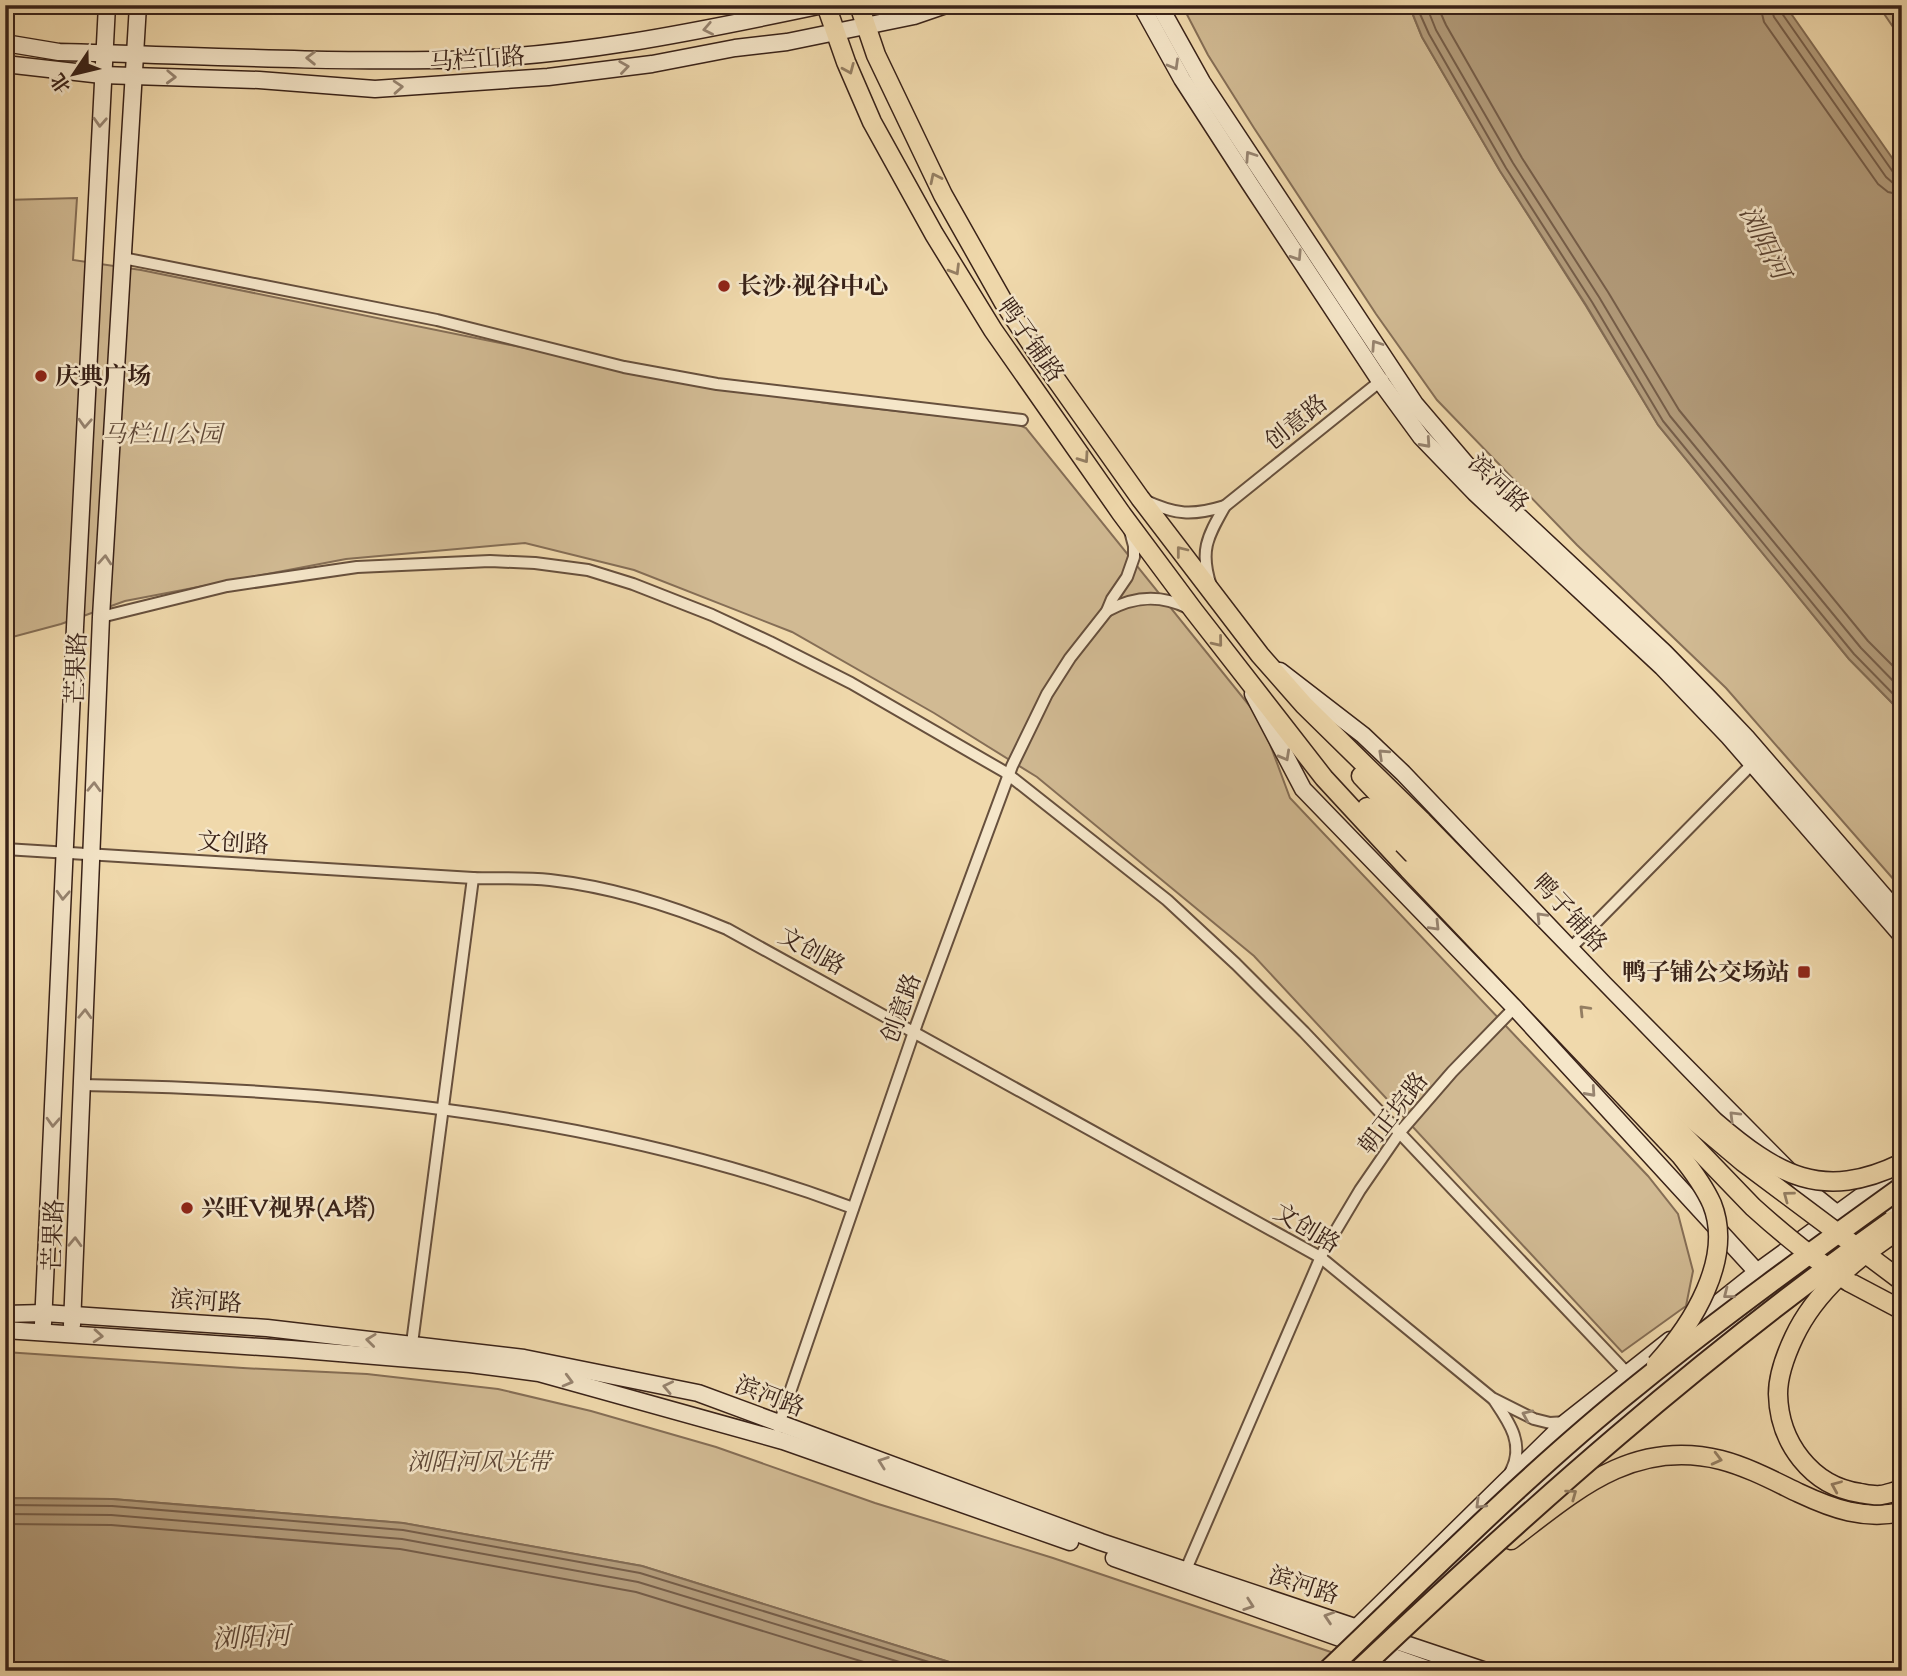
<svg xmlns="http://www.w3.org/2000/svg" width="1907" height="1676" viewBox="0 0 1907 1676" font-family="'Sorts Mill Goudy','Noto Serif SC',serif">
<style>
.green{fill:#d1ba93;stroke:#856e56;stroke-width:2}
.water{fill:#b29b7a;stroke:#826b53;stroke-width:2}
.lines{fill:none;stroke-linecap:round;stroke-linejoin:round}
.shore{stroke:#765e49;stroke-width:2}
.street-casing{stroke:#67503d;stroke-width:14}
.secondary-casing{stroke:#392218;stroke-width:19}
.primary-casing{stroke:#392218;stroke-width:21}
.street{stroke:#f5e6c9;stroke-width:10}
.secondary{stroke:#f5e6c9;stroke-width:16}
.primary{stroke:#f0d9ac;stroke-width:18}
.primary-bridge-casing{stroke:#392218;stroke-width:21;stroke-linecap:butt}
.highway-bridge-casing{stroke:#392218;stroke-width:23;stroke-linecap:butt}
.primary-bridge{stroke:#f0d9ac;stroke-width:18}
.highway-bridge{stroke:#f0d9ac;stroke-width:19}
.oneway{stroke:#978470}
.oneway2{stroke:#947e62}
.poi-dot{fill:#8f2418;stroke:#f5e6c9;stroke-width:2.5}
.labels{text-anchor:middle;stroke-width:5;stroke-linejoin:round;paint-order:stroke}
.street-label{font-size:24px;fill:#392218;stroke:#f5e6c9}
.poi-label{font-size:24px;font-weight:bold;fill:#392218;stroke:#f5e6c9;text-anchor:start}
.park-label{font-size:24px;font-style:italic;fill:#5f4837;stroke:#f5e6c9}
.water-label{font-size:26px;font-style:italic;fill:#5d4635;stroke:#f5e6c9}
</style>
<rect width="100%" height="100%" fill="#f0d9ac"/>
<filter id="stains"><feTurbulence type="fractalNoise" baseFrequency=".00286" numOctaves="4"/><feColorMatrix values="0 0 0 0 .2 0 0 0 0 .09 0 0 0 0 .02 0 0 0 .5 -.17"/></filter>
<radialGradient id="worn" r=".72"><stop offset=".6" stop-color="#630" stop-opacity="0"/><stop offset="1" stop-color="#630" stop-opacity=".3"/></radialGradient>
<g class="green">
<path d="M1182,5H1409L1422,37L1500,171L1586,306L1658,425L1849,659L1902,713V889L1726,688L1577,545L1437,400L1376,314L1254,128L1208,55Z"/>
<path d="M1878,5H1902V40Z"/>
<path d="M77,198L73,260L141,270L707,385L833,404L1016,424L1026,428L1261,720L1290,798L1648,1176L1678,1214L1693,1271L1686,1306L1622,1352L1254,956L1037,777L934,713L792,632L634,570L525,543L346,559L125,601L61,624L5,639V200Z"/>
<path d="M5,1352L243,1368L367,1374L498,1389L591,1411L716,1447L875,1503L1053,1558L1387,1671H978L642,1566L403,1523L112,1499L5,1498Z"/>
</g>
<g class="water">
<path d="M1409,5H1785L1902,172V713L1849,659L1658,425L1586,305L1500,171L1422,37Z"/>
<path d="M5,1498L112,1499L403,1523L642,1566L978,1671H5Z"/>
</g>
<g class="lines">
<g class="shore">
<path d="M1416,5L1429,34L1506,168L1592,302L1663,421L1854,654L1902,703"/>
<path d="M1426,5L1436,30L1513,163L1599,297L1670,416L1861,648L1902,690"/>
<path d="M1437,5L1446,25L1522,158L1608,292L1679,410L1868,641L1902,675"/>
<path d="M1760,5L1764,22L1878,184L1888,192L1902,195"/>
<path d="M1770,5L1774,17L1886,177L1893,183L1902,184"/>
<path d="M1779,5L1781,12L1893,172L1902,175"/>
<path d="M5,1505L112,1506L403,1530L640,1573L958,1671"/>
<path d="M5,1514L111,1515L402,1539L638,1582L929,1671"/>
<path d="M5,1524L111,1525L400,1549L636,1592L893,1671"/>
</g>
<g class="street-casing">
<g id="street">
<path d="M123,258L437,320L624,367L717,384L1022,420"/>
<path d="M1144,500C1176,515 1192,516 1225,506"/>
<path d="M1211,586C1199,550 1208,536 1225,506L1383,379"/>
<path d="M1107,611C1134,596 1160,594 1188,608"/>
<path d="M101,617L227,586L357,567L490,561L535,563L588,570L633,584L712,615L770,642L851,683L1005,772L1167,900L1236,964L1304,1032L1628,1374"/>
<path d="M5,849L473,878C498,879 525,877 550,880C612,887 670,905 727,929L1320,1257L1492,1398L1534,1419L1550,1423L1566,1422"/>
<path d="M1554,965L1757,759"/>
<path d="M82,1085C342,1089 608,1116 853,1208"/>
<path d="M411,1351L473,878"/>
<path d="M1494,1400C1509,1422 1525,1444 1511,1471"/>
<path d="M778,1427L917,1023L1012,766L1047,694L1070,658L1107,611L1112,599L1127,577L1134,557V546L1130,531"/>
<path d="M1184,1574L1323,1252L1360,1190L1400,1132L1452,1072L1517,1005"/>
</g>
</g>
<g class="secondary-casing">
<g id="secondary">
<path d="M1141,5L1182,79L1250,184L1380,381L1421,437L1475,493L1662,667L1729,737L1902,936"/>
<path d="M1159,5L1202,82L1415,404L1478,478L1664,652L1706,695L1746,737L1902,917"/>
<path d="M5,43L59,52C184,55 310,62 435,60C566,59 695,32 823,5"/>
<path d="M5,64L102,75L259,80L375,89L548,77L652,64L735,48L787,42L914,16L946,5"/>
<path d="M1280,671L1363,735L1403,773L1604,984L1810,1192L1836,1213"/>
<path d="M1253,694L1303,789L1515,1008L1757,1272"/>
<path d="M5,1314L44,1313L267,1328L524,1358L698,1393L1101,1542L1486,1671"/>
<path d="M43,1324L75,627L107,5"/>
<path d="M72,1325L101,617L138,5"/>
<path d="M1688,1327L1757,1272L1900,1168"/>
<path d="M5,1330L291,1349L470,1364L539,1373L783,1441L1070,1542"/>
<path d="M1114,1558L1433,1671"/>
<path d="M1352,1632L1566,1422L1670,1340"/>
<path d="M1375,1641C1536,1479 1713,1331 1902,1201"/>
</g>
</g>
<g class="primary-casing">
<g id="primary">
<path d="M826,5L846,62L872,122L934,234L993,330L1121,513L1194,611L1324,778L1409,870"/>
<path d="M859,5L876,55L943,195L1004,303L1038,354L1140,498L1260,655L1304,705L1422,821"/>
<path d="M1361,776L1414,832"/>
<path d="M1367,807L1403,844"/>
<path d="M1849,1282L1902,1310"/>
<path d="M1511,1540C1575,1491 1633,1438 1721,1460C1748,1467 1774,1481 1799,1493C1833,1509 1864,1520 1902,1512"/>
</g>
</g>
<use href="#street" class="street"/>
<use href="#secondary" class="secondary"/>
<use href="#primary" class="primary"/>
<g class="primary-bridge-casing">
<g id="primary-bridge">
<path d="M1422,821L1714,1121C1777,1175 1822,1202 1902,1163"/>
<path d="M1414,832L1692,1119L1743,1162L1902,1281"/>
<path d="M1403,844L1753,1207C1784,1235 1814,1260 1849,1282"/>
<path d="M1409,870L1680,1155C1692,1170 1704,1186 1712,1204C1734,1259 1692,1325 1656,1364"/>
<path d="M1902,1228C1859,1256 1816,1290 1794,1337C1786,1354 1778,1375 1778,1394C1779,1442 1811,1486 1860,1493C1866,1494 1874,1496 1881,1495C1888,1494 1895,1491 1902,1490"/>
</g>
</g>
<g class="highway-bridge-casing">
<g id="highway-bridge">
<path d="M1327,1671C1429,1574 1529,1472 1639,1384C1724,1315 1813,1251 1902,1187"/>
<path d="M1358,1671C1528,1510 1701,1356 1892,1221"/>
</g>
</g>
<use href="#primary-bridge" class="primary-bridge"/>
<use href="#highway-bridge" class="highway-bridge"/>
</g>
<defs><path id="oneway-chevron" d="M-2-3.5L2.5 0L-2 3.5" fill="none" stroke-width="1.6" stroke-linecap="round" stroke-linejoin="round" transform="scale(1.75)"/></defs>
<g class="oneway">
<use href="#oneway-chevron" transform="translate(708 29) rotate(169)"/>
<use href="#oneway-chevron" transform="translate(311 58) rotate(-179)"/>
<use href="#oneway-chevron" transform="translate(1174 65) rotate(60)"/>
<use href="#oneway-chevron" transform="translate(624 67) rotate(-8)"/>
<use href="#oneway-chevron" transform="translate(171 77) rotate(2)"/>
<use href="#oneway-chevron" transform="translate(398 87) rotate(-4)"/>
<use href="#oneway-chevron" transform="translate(100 122) rotate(93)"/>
<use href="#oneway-chevron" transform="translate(1250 156) rotate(-124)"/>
<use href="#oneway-chevron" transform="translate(1297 256) rotate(57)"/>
<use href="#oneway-chevron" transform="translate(1376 345) rotate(-124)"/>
<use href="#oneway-chevron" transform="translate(85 423) rotate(93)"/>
<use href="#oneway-chevron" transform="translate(1426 443) rotate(48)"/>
<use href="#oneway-chevron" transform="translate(105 560) rotate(-86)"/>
<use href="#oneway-chevron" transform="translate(1383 754) rotate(-137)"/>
<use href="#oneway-chevron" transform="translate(1285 756) rotate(61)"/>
<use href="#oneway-chevron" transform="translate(94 787) rotate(-88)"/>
<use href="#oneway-chevron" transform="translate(63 895) rotate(93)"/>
<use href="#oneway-chevron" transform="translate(1541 917) rotate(-134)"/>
<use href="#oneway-chevron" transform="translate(1435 926) rotate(46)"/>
<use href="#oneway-chevron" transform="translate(85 1014) rotate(-88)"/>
<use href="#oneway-chevron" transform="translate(1591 1092) rotate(48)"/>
<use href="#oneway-chevron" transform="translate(1734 1116) rotate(-135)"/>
<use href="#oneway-chevron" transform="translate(53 1122) rotate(93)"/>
<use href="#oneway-chevron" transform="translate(75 1242) rotate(-88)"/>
<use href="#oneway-chevron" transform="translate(1728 1294) rotate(142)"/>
<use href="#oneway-chevron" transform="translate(98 1336) rotate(4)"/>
<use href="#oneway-chevron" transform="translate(371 1340) rotate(-173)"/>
<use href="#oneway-chevron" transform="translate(568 1381) rotate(15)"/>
<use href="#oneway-chevron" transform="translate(668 1387) rotate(-168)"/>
<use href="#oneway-chevron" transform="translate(1527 1415) rotate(-156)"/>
<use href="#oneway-chevron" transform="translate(883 1462) rotate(-160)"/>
<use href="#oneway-chevron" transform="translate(1480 1504) rotate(135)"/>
<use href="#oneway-chevron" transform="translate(1249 1605) rotate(19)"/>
<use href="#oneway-chevron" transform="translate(1329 1617) rotate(-162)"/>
</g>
<g class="oneway2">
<use href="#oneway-chevron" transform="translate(849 69) rotate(67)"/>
<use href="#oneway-chevron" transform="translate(935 178) rotate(-116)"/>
<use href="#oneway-chevron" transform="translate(955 270) rotate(59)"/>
<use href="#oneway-chevron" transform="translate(1084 458) rotate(55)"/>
<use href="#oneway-chevron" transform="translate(1181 551) rotate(-128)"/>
<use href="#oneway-chevron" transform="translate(1218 642) rotate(51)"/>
<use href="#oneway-chevron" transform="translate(1584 1010) rotate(-134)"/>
<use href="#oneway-chevron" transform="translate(1788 1196) rotate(-143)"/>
<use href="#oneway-chevron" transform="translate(1717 1459) rotate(14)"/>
<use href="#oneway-chevron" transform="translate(1836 1486) rotate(-157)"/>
<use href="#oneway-chevron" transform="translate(1572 1494) rotate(-36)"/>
</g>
<g class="poi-dot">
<circle cx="724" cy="286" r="7"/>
<circle cx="41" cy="376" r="7"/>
<rect x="1797" y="965" width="14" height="14" rx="3.5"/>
<circle cx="187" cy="1208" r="7"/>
</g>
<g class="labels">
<g class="street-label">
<text transform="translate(477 59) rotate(-4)" y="8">马栏山路</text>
<text transform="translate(1031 340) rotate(55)" y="8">鸭子铺路</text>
<text transform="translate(1296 422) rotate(-39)" y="8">创意路</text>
<text transform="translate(1499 483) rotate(43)" y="8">滨河路</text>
<text transform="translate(76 668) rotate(-88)" y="8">芒果路</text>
<text transform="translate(233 843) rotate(3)" y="8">文创路</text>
<text transform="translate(1570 913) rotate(47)" y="8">鸭子铺路</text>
<text transform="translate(812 951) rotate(29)" y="8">文创路</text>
<text transform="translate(901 1008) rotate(-70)" y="8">创意路</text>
<text transform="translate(1393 1113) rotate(-52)" y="8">朝正垸路</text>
<text transform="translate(1307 1228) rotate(31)" y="8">文创路</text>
<text transform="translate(53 1235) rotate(-88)" y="8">芒果路</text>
<text transform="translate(206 1301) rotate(4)" y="8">滨河路</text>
<text transform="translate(770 1396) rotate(21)" y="8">滨河路</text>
<text transform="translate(1304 1585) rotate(18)" y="8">滨河路</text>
</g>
<g class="poi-label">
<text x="738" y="294">长沙·视谷中心</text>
<text x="55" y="384">庆典广场</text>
<text x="1790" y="980" text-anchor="end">鸭子铺公交场站</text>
<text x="201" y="1216">兴旺V视界(A塔)</text>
</g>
<g class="park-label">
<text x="162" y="442">马栏山公园</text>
<text x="479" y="1470">浏阳河风光带</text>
</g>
<g class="water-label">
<text transform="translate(1765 242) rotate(63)" y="9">浏阳河</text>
<text transform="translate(251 1637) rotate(-3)" y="9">浏阳河</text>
</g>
</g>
<rect width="1907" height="1676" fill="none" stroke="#f0d9ac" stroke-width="28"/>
<rect x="7" y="7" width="1893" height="1662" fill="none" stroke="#392218" stroke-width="3.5"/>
<rect x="14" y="14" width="1879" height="1648" fill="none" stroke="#392218" stroke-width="2"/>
<g transform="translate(74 74) rotate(235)" stroke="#f5e6c9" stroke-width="5" paint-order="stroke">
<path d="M0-5L12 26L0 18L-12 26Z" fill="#392218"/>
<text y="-10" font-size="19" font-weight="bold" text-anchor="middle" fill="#392218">北</text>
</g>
<rect width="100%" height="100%" filter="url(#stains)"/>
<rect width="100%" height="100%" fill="url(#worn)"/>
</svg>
